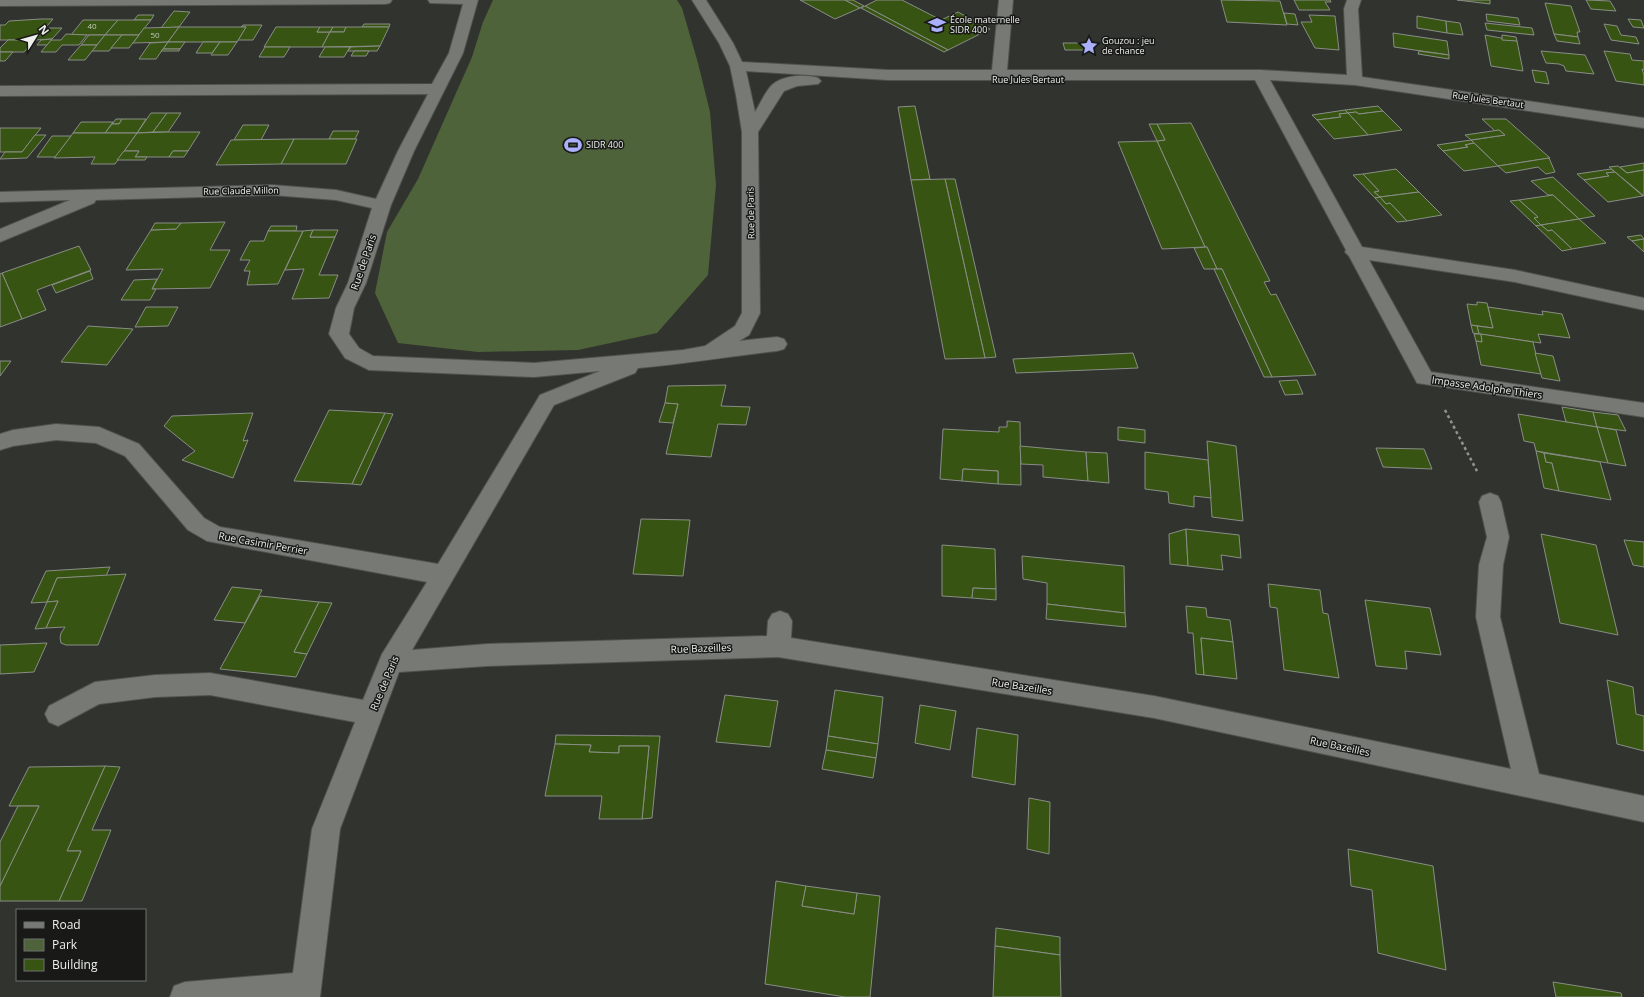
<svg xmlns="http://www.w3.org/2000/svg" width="1644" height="997" viewBox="0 0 1644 997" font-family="'Open Sans',sans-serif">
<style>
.green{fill:#4f633a}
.building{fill:#385412;stroke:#898d87}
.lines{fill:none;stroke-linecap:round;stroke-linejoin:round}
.minor-casing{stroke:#50524e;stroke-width:2}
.path{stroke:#92948f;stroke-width:2.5;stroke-dasharray:3 3;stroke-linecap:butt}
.minor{fill:#777a74;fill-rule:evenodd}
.labels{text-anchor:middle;stroke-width:3;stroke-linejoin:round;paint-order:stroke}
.number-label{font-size:8px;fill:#c0c9b6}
.far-poi-label{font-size:9px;fill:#eef0ec;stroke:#191a18;text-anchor:start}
.far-street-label{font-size:9px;fill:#eef0ec;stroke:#191a18}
.street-label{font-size:10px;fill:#eef0ec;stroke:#191a18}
</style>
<rect width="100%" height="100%" fill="#31332e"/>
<path class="green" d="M493,0H677L682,8L698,63L710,112L716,185L708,275L657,333L578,350L478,352L398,343L375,293L387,232L418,179L472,57L483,22Z"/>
<g class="building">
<path d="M800,0H845L860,8L835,19Z"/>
<path d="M845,0H853L864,6L860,8Z"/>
<path d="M877,0H902L941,20L958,12L990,29L948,50L865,6Z"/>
<path d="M1221,0L1280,1L1287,25L1227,22Z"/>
<path d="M1294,0H1330L1331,2H1325L1330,10H1299Z"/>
<path d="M1457,0H1490V4Z"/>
<path d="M1586,0L1610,1L1616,11L1591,9Z"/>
<path d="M1545,3L1571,6L1580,32H1577L1578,37L1554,34Z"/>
<path d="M865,6L948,50L944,52L861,8Z"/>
<path d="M174,11L190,12L179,27L161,28Z"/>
<path d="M1284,13L1295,14L1298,25L1287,24Z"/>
<path d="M1486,14L1518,18L1520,25L1487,21Z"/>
<path d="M138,15H154L151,20H134Z"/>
<path d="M1309,15L1335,16L1339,50L1315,48L1301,22H1312Z"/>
<path d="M1417,16L1446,21L1447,33L1417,28Z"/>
<path d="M41,19H53L35,40H0V25H5L9,21Z"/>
<path d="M1628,19L1641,20L1644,28L1633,27Z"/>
<path d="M83,20H118L105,35H71Z"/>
<path d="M118,20H151L139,35H105Z"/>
<path d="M1446,21L1460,23L1463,35L1447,33Z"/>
<path d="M1485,23L1532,28L1534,35L1487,30Z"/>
<path d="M364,24H390L389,27H362Z"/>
<path d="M1604,24L1617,26L1621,35L1636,37L1639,44L1611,40Z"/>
<path d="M243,25H262L253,40H238L246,27H241Z"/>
<path d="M179,27L168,42L133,43L144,28Z"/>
<path d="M179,27H246L237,42H168Z"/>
<path d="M276,27H320L317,32H330L322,47H264Z"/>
<path d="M320,27H333L330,32H317Z"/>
<path d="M333,27H346L344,32H330Z"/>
<path d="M346,27H389L380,46L322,47L330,32H344Z"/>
<path d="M46,28H62L52,39L35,40Z"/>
<path d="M1393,33L1447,41L1449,55L1394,47Z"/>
<path d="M66,34L87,35L79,45H62L56,52H41L51,40H61Z"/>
<path d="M1554,34L1578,37L1580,44L1557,41Z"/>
<path d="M89,35H105L97,45H81Z"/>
<path d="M105,35H122L109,51H92Z"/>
<path d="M122,35H139L129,48H111Z"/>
<path d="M1485,35L1517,41L1523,71L1491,66Z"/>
<path d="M1502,35L1516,37L1517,41L1502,40Z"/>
<path d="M52,39L47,45H37L41,40Z"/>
<path d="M8,40H35L24,52H0V48Z"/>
<path d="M168,42H185L180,49H163Z"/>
<path d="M168,42L156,59H139L150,43Z"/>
<path d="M203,42H220L212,53H196Z"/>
<path d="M220,42H237L228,55H211Z"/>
<path d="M1063,43H1086L1088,50H1065Z"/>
<path d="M81,45H97L85,60H68Z"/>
<path d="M380,46L377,51H348L351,47Z"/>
<path d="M265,47H290L284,57H259Z"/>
<path d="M325,47H350L344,57H319Z"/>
<path d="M163,49H180L179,51H161Z"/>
<path d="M354,51H369L366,56H351Z"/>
<path d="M1419,51L1449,55V59L1418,54Z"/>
<path d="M1541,51L1585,55L1594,74L1566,71L1564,66L1559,64L1546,63Z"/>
<path d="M1604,51L1630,54L1632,60L1644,61V70L1642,69L1644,75V85L1616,81Z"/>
<path d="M0,52H13L5,61H0Z"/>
<path d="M1532,70L1546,72L1549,84L1535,82Z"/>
<path d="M915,106L930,179L911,180L898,107Z"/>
<path d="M1378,106L1383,111L1359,114L1356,112L1348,113L1345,110Z"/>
<path d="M1345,110L1348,113L1339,114L1341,117L1317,120L1312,115Z"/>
<path d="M1383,111L1402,130L1368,135L1348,113L1356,112L1359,114Z"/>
<path d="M151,113H167L153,132L137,133Z"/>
<path d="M167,113H181L168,132H153Z"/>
<path d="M1348,113L1368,135L1334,139L1317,120L1341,117L1339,114Z"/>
<path d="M116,119H122L119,124H112Z"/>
<path d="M122,119H146L137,133H105L112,124H119Z"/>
<path d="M1482,119H1506L1550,158L1498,166L1471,140L1505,135L1499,130L1495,131Z"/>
<path d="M81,122H113L105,133H73Z"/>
<path d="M1191,123L1270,281L1264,282L1271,295L1276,294L1316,375L1272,377L1222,269H1217L1207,247H1205L1157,141L1165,140L1157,124Z"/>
<path d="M1149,124H1157L1165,140L1157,141Z"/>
<path d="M243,125H269L261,140H234Z"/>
<path d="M0,128H41L22,152H0Z"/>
<path d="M1499,130L1505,135L1471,140L1465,135Z"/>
<path d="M333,131H359L355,139H329Z"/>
<path d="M168,132H200L188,151H173L169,157H135L139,151H124L137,133Z"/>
<path d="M73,133H137L115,164H91L95,157L54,158Z"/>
<path d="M35,135H46L27,158L0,159L5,152H22Z"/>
<path d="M52,136H71L55,157H37Z"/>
<path d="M294,139H357L346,164H281Z"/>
<path d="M294,139L281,164L216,165L231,140Z"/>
<path d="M1471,140L1474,143L1465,145L1468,147L1443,151L1437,145Z"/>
<path d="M1157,141L1205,247L1162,249L1118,142Z"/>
<path d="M1474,143L1498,166L1464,171L1443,151L1468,147L1465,145Z"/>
<path d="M124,151H139L135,157H147L145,160H117Z"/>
<path d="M173,151H188L184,157H169Z"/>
<path d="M1549,158L1555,172L1546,174L1538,167L1506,173L1498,166Z"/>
<path d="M1644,163V170L1627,173L1620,167Z"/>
<path d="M1618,166L1627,173L1644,170V196L1609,167Z"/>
<path d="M1396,169L1419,192L1380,197L1374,192L1379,191L1363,174Z"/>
<path d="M1611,169L1615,172L1606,173L1609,176L1584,180L1577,174Z"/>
<path d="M1615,172L1643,196L1608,202L1584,180L1609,176L1606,173Z"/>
<path d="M1363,174L1379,191L1374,192L1380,197L1375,198L1353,175Z"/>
<path d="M1553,177L1595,216L1579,219L1553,195H1548L1531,181Z"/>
<path d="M945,179H955L996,357L985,358Z"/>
<path d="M945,179L985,358L945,359L911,180Z"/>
<path d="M1419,192L1442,215L1407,221L1390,203L1386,204L1380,197Z"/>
<path d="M1553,195L1579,219L1541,225L1534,218L1538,217L1519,200Z"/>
<path d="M1380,197L1386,204L1390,203L1407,221L1397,222L1375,198Z"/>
<path d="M1519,200L1538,217L1534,218L1541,225L1536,226L1510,201Z"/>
<path d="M1579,219L1606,243L1572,249L1552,230L1548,231L1541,225Z"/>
<path d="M225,222L210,250H230L210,288L152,289L163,269L126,270L151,230L176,229L181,223Z"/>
<path d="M155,223H181L176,229L151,230Z"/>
<path d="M1541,225L1548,231L1552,230L1572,249L1562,251L1536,226Z"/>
<path d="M271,226H297L296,231H268Z"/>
<path d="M313,230L310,237H335L319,275H338L329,298L292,299L304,269L285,270L303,231Z"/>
<path d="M313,230H338L335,237H310Z"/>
<path d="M268,231H303L278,284L247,285L250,271H244L250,260H240L250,241H264Z"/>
<path d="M1641,235L1644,239L1632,241L1627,237Z"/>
<path d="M1644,239V252L1632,241Z"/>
<path d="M79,246L91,270L37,290L46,310L22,319L2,273Z"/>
<path d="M1207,247L1217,269H1204L1194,248Z"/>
<path d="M1214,269H1222L1272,377H1264Z"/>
<path d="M90,271L93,279L56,293L52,285Z"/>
<path d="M2,273L22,319L0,327V274Z"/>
<path d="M157,279L152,289H156L150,300H121L134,280Z"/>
<path d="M1477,302L1487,303L1493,328L1471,325L1467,304L1477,305Z"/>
<path d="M146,307H178L168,326L135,327Z"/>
<path d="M1488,307L1543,315L1542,311L1562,314L1570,338L1538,334L1541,343L1479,334L1477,326L1493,328Z"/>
<path d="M1471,325L1477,326L1479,334L1473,333Z"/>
<path d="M88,326L133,329L107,365L61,362Z"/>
<path d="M1474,334H1481L1482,342L1476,341Z"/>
<path d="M1481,334L1533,342L1541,374L1481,365L1476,341L1482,342Z"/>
<path d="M1133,353L1138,368L1016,373L1013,359Z"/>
<path d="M1535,353L1553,356L1560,381L1542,378Z"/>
<path d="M0,361H11L0,376Z"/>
<path d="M1297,380L1303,394L1285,395L1279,381Z"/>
<path d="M726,385L721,406L750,407L746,425L718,424L711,457L666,454L678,404L665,403L668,386Z"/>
<path d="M665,403L678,404L673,423L659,422Z"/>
<path d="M1562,407L1593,412L1597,427L1566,422Z"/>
<path d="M329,410L385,413L352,484L294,481Z"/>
<path d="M1593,412L1618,415L1626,431L1597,427Z"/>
<path d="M253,413L243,441L248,440L233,478L182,460L195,451L164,426L172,416Z"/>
<path d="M385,413L393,414L361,485L352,484Z"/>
<path d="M1518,414L1597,427L1608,463L1536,451L1534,443L1524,441Z"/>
<path d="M1007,421L1020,422L1021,485L998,484V471L963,469L962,481L940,479L943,429L999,432V427H1007Z"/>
<path d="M1118,427L1145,430V443L1118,440Z"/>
<path d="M1597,427L1616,430L1626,466L1608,463Z"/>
<path d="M1207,441L1236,446L1243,521L1212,517Z"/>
<path d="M1020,446L1086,452L1088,481L1043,477V465L1021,464Z"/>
<path d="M1376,448L1424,449L1432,469L1383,467Z"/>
<path d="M1536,451L1544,453L1546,462L1552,463L1559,491L1544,488Z"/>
<path d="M1086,452L1107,453L1109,483L1088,481Z"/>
<path d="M1145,452L1208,460L1211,498L1194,496V507L1169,503L1168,492L1145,489Z"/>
<path d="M1544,453L1600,462L1611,500L1559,491L1552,463L1546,462Z"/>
<path d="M963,469L998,471V484L962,481Z"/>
<path d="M641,519L690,520L683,576L633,574Z"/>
<path d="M1186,529L1188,566L1170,564L1169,534Z"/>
<path d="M1186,529L1239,535L1241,558L1221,555L1223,570L1188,566Z"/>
<path d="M1541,534L1596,545L1618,635L1560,623Z"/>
<path d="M1624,540L1644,542V567L1633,565Z"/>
<path d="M942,545L995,549L996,589L973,588L972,598L942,596Z"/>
<path d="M1022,556L1124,566L1125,613L1047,604V583L1023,579Z"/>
<path d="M110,567L106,576L57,578L47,602L31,603L46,571Z"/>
<path d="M126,574L98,645H66L61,643L60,638L61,633L65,627L46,628L58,601L47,602L57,578Z"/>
<path d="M1268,584L1320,590L1323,613L1328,614L1339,678L1284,670L1277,608L1270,607Z"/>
<path d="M232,587L262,590L245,623L214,620Z"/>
<path d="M973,588L996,589V600L972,598Z"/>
<path d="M260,596L319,602L294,652L307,654L296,677L220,669Z"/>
<path d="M1365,600L1430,608L1441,655L1405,651L1407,669L1376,666Z"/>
<path d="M58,601L46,628L35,629L47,602Z"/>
<path d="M319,602L332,603L307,654L294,652Z"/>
<path d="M1047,604L1125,613L1126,627L1046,619Z"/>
<path d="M1186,606L1206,608L1207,617L1230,620L1233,642L1201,638L1204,675L1196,674L1193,633H1188Z"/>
<path d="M1201,638L1233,642L1237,679L1204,675Z"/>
<path d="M47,643L34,672L0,674V645Z"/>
<path d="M1607,680L1633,687L1636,714L1644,716V751L1617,744Z"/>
<path d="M835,690L883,697L878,744L828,736Z"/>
<path d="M725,695L778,701L770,747L716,742Z"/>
<path d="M920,705L956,711L950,750L915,743Z"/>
<path d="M977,728L1018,735L1015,785L972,777Z"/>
<path d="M556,735L660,736L652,818L642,819L649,746H619V753L589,752L591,745L555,744Z"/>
<path d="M828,736L878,744L876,758L826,750Z"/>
<path d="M555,744L591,745L589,752L619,753V746H649L642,819H599L602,796H545Z"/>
<path d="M826,750L876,758L873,778L822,769Z"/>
<path d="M105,766L120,767L92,830H111L82,901H59L81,851H67Z"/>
<path d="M105,766L67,851H81L59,901H0V886L39,806H9L29,767Z"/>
<path d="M1029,798L1050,802L1049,854L1027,849Z"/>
<path d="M18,806H39L0,886V842Z"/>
<path d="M1348,849L1433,866L1446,970L1378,953L1372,890L1351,886Z"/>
<path d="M776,881L806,886L802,906L854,914L857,893L880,896L870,997H845L765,984Z"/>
<path d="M806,886L857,893L854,914L802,906Z"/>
<path d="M996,928L1060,937V955L995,946Z"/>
<path d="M995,946L1060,955L1061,997H993Z"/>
<path d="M1553,982L1621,993L1622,997H1556Z"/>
</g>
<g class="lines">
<g class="minor-casing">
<g id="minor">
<path d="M0,0H392L390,3L385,4L0,6Z"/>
<path d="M428,0H478L463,53L414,151L391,205L366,283L354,308L349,334L359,348L373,356L534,363L683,350L705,346L735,326L742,313V132L736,95L730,66L719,43L692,0H706L733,43L742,62L888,70H992L999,0H1013L1007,70H1260L1347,75L1344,9L1347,0H1361L1358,9L1362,77L1644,118V128L1355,85L1270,80L1362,247L1515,270L1644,298V310L1515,282L1369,260L1431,372L1644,403V417L1417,383L1349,256L1345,252L1346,250L1255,80H1007L1004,83H994L991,80H888L746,71L755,112C760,104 765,92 772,85C783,75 805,74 818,78L821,81L818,84L797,86L784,91L758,132L760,313L749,335L739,341L777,337L784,339L787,344L784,349L777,351C730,356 685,364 638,368L635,373L554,405L412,650L487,644L767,636L768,621L772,614L780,611L788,614L792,621L791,638L1154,696L1511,769L1476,617L1479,565L1487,537L1479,502L1482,496L1490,493L1498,496L1501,502L1509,537L1503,565L1500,617L1539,774L1644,796V822L1154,718L778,657L487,666L399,672L340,829L320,997H170L174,986L185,982L293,973L312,829L355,722L210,695L155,697L99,704L58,726L49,722L45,714L49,706L95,682L155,675L210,673L363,700L382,654L427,582L207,541L188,530L125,456L96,443L56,440L13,446L0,450V434L13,430L56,424L99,427L106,430L139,444L204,518L220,527L438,564L540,395L600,371L534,377L369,370L345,358L329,334L336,308L348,283L372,208L336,200L272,195L96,200L94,203L0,242V229L70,200L0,202V192L272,185L336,190L376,199L398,151L428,94L0,96V86L432,84L449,53L463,4L430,3Z"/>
</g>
</g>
<path class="path" d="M1445,410L1478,473"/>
<use href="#minor" class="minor"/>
</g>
<defs>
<g id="school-bare" transform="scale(1.38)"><path d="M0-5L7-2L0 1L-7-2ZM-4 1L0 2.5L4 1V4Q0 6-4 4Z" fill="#aab0fc" stroke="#191a18" stroke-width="2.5" paint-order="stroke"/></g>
<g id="sight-bare" transform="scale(1.38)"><path d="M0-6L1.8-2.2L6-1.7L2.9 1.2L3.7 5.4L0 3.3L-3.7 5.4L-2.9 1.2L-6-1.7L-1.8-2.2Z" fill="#aab0fc" stroke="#191a18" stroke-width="2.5" paint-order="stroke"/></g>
<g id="stadium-bare" transform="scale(1.38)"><path d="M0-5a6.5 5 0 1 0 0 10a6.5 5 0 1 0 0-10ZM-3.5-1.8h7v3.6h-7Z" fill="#aab0fc" stroke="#191a18" stroke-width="2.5" paint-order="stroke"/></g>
</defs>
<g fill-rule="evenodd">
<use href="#school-bare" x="937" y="25"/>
<use href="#sight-bare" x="1089" y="46"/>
<use href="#stadium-bare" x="573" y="145"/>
</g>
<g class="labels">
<g class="number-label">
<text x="92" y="29">40</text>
<text x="155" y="38">50</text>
</g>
<g class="far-poi-label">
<text x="950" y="23">École maternelle<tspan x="950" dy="10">SIDR 400</tspan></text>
<text x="1102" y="44">Gouzou : jeu<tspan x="1102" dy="10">de chance</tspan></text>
<text x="586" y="148">SIDR 400</text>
</g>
<g class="far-street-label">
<text x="1028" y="83">Rue Jules Bertaut</text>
<text transform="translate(1488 100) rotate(8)" y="3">Rue Jules Bertaut</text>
<text transform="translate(241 191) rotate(-1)" y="3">Rue Claude Millon</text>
<text transform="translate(751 213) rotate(-91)" y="3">Rue de Paris</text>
</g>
<g class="street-label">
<text transform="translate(363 262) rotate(-71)" y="4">Rue de Paris</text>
<text transform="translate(1487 387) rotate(8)" y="4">Impasse Adolphe Thiers</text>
<text transform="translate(263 543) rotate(10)" y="4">Rue Casimir Perrier</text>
<text transform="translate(701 648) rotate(-2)" y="4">Rue Bazeilles</text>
<text transform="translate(384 683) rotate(-67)" y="4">Rue de Paris</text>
<text transform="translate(1022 686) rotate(9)" y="4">Rue Bazeilles</text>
<text transform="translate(1340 746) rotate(12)" y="4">Rue Bazeilles</text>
</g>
</g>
<rect x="16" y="909" width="130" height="72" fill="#191a18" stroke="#6e706d"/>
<rect x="24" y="922" width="20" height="6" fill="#777a74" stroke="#6e706d"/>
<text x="52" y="929" font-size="12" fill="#eef0ec">Road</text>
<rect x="24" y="939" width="20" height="12" fill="#4f633a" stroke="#6e706d"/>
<text x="52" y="949" font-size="12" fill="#eef0ec">Park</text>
<rect x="24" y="959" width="20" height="12" fill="#385412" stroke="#6e706d"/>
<text x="52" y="969" font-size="12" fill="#eef0ec">Building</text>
<g transform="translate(36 36) rotate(53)" stroke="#191a18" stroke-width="3" paint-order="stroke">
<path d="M0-3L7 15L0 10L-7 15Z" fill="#eef0ec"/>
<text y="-6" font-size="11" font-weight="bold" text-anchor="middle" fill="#eef0ec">N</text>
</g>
</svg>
